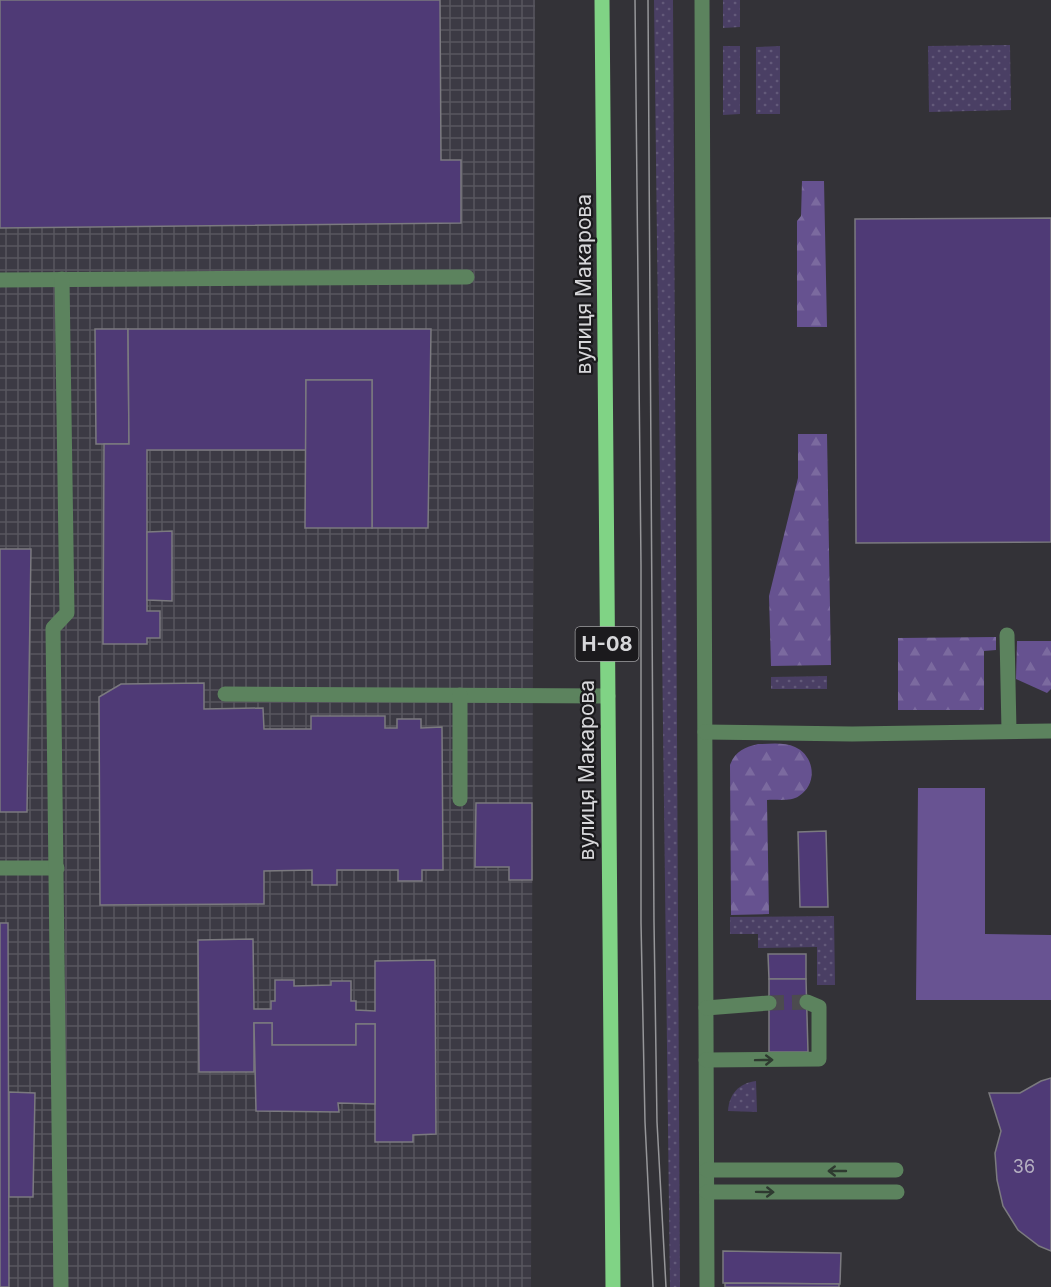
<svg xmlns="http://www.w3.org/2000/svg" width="1051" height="1287" viewBox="0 0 1051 1287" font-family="Inter,sans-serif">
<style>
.industrial{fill:url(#industrial-grid)}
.grass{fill:url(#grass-dots)}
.forest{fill:url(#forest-firs)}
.water{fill:#685392}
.building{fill:#4f3a76;stroke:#7b7a7f;stroke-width:1.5}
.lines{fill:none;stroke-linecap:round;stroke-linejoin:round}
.minor-tunnel{stroke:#4c4b4f;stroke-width:15;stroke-dasharray:15 8;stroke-linecap:butt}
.minor{stroke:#5c835e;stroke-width:15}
.major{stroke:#80d385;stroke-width:15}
.tram{stroke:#969699;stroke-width:1.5}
.oneway{stroke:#2e3a30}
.labels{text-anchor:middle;stroke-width:4.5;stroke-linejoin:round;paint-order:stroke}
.number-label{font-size:18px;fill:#b5b0c1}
.shield{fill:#1b1a1d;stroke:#9f9ea1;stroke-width:1.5}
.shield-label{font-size:20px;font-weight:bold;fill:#d7d7da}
.street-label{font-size:21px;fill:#d7d7da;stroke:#1b1a1d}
</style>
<defs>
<pattern id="industrial-grid" width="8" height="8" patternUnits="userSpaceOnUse" patternTransform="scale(1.5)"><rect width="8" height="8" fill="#3c3a44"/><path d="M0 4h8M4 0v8" fill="none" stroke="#57565e"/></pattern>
<pattern id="grass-dots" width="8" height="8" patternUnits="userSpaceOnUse" patternTransform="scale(1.5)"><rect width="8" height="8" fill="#4a3f64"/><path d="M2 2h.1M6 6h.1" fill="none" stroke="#635a7a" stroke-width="1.8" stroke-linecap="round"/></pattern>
<pattern id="forest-firs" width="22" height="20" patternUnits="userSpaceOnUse" patternTransform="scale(1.5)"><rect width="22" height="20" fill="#665290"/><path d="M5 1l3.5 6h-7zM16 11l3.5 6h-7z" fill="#7b6a9f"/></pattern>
</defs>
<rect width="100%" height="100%" fill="#333237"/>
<path class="industrial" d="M0,0H535L531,1287H0Z"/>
<g class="grass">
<path d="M654,0H673L680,1287H670Z"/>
<path d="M723,0H740V27L723,28Z"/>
<path d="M1010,45L1011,110L929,112L928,46Z"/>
<path d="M723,46H740V114L723,115Z"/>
<path d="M780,46V114H756V47Z"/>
<path d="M827,676V689H771V677Z"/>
<path d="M834,916L835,985H817V947L758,948V934H730V917Z"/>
<path d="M756,1081L757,1112L728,1111C729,1094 739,1083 756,1081Z"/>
</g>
<g class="forest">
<path d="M802,181H824L827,327H797V221L801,216Z"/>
<path d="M798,434H827L831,665L771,666L769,596L798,478Z"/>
<path d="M996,637V650L984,651V710H898V638Z"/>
<path d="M1017,641H1051V689L1047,693L1016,679Z"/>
<path d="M758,744C770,744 785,742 795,747C815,756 818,784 799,796C790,802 778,799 767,800L769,914L731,915L730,765C735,751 745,747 758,744Z"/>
</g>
<path class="water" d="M918,788H985V934L1051,935V1000H916Z"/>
<g class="building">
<path d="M0,0H440L441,160H461V223L0,228Z"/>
<path d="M1051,218V542L856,543L855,219Z"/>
<path d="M95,329H128L129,444H96Z"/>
<path d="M128,329H431L428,528H372V380H306V450H147V611H160V638H147V644H103L104,444H129Z"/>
<path d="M306,380H372V528H305Z"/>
<path d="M172,531V601L147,600V532Z"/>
<path d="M0,549H31L27,812H0Z"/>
<path d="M204,683V709L263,708L264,729H311V716H385V728H397V719H421V728L442,727L443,870H422V881H398V870H337V885H312V870L264,871V904L100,905L99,697L121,684Z"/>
<path d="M476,803H532V880H509V867H475Z"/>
<path d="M826,831L828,907H800L798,832Z"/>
<path d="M0,923H8L9,1287H0Z"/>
<path d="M253,939L254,1009H271V1001H275V980H294V986L331,985V981H351V1001H356V1010L375,1011V961L435,960L436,1134L413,1135V1142H375V1024H356V1045H272V1023H254V1072H199L198,940Z"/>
<path d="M768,954H806V979H769Z"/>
<path d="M769,979H806L808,1052H769Z"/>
<path d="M254,1023H272V1045H356V1024H375V1104L338,1103L339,1112L256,1111Z"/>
<path d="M1051,1078V1251L1039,1246L1018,1230L1003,1206L997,1180L995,1153L1001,1131L989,1093H1020L1041,1081Z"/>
<path d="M9,1092L35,1093L33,1197H9Z"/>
<path d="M723,1251L841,1253L840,1284L723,1283Z"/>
<path d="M725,1283L839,1284V1287H725Z"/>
</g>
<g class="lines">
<path class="minor-tunnel" d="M769,1003L807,1002"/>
<g class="minor">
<path d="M702,0L707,1287"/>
<path d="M0,280L467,277"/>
<path d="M1007,635L1009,731"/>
<path d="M225,694L608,696"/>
<path d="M460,695V799"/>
<path d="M705,732L852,734L1051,731"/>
<path d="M0,868H57"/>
<path d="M706,1008L769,1003"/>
<path d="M706,1060L819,1059V1007L807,1002"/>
<path d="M707,1170H896"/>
<path d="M707,1192H897"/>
<path d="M61,1287L53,628L67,613L62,279"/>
</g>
<path class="major" d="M602,0L613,1287"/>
<g class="tram">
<path d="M635,0L641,565V923L645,1122L653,1287"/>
<path d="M648,0L654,922L657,1122L666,1287"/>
</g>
</g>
<defs><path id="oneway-shaft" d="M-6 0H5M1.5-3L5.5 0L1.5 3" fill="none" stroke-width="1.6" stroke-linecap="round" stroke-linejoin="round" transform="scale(1.5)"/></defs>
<g class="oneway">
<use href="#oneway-shaft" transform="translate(764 1060) rotate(-1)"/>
<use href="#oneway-shaft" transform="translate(837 1171) rotate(-180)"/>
<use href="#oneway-shaft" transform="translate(765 1192) rotate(1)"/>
</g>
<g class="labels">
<g class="number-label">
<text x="1024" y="1173">36</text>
</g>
<rect class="shield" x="575.5" y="627" width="63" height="34" rx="4.5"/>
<g class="shield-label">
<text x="607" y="651">Н-08</text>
</g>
<g class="street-label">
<text transform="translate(584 284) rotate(-90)" y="7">вулиця Макарова</text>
<text transform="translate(587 770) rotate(-90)" y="7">вулиця Макарова</text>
</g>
</g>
</svg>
